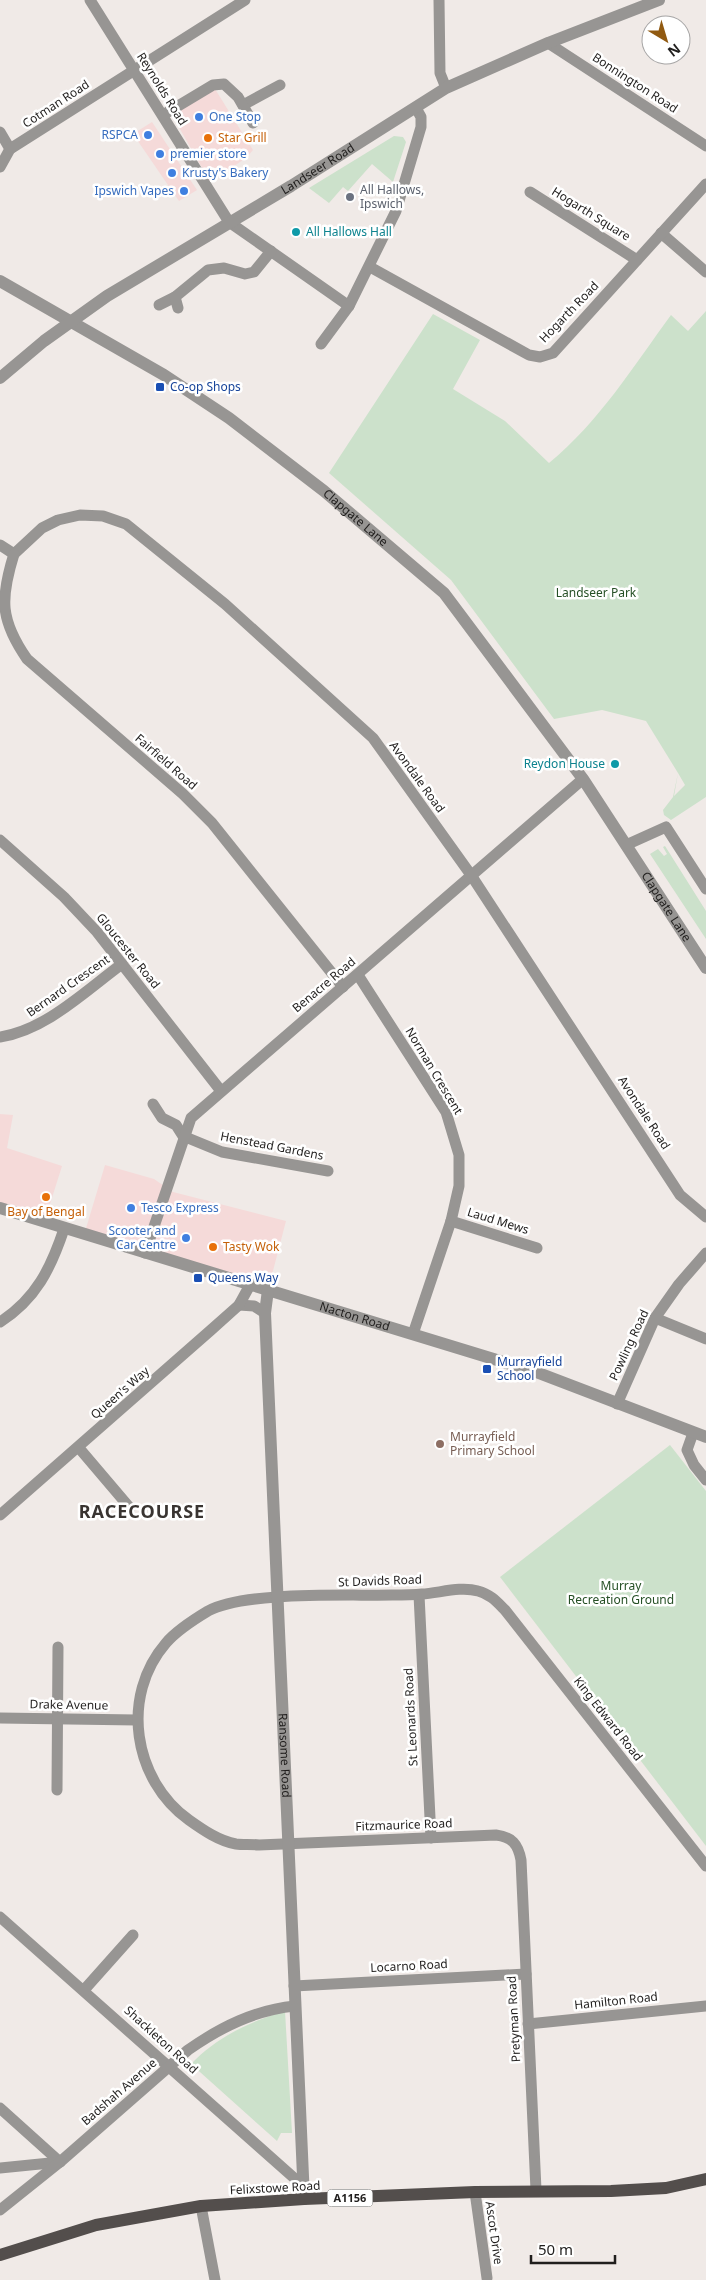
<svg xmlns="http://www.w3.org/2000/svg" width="706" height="2280" viewBox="0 0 706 2280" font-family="'Noto Sans',sans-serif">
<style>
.commercial{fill:#f5dad9}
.green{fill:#cce1cb;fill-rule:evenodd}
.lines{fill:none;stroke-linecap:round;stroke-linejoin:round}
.minor{stroke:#979593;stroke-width:11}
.tertiary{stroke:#979593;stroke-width:12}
.primary{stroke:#534e4c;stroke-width:12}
.shop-dot{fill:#3f7fe0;stroke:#fff;stroke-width:2}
.food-dot{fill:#e8710a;stroke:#fff;stroke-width:2}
.worship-dot{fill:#6b7280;stroke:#fff;stroke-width:2}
.culture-dot{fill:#0f9aa8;stroke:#fff;stroke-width:2}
.transit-dot{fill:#1a4fb4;stroke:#fff;stroke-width:2}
.education-dot{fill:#8d6e63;stroke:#fff;stroke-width:2}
.labels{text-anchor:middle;stroke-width:5;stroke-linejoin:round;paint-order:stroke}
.shield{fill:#fff;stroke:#636261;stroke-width:1}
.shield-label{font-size:11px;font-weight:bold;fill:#201e1d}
.street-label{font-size:12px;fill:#201e1d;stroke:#fff}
.shop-label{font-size:12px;fill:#366cbe;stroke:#fff;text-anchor:start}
.food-label{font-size:12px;fill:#c56008;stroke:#fff;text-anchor:start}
.worship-label{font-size:12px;fill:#5b616d;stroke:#fff;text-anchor:start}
.culture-label{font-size:12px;fill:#0d838f;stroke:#fff;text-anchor:start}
.transit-label{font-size:12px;fill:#164399;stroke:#fff;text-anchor:start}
.park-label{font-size:12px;fill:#254f25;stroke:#fff}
.education-label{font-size:12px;fill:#785e54;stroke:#fff;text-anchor:start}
.district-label{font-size:18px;font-weight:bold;letter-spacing:1px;fill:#393431;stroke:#fff}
</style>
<rect width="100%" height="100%" fill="#f0eae7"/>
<g class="commercial">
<path d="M215,89L253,150L246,158L210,182L172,115Z"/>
<path d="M152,122L197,190L179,201L133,134Z"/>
<path d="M0,1114L13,1115L7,1148L62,1166L44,1223L0,1209Z"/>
<path d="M105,1165L154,1179L173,1192L286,1221L268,1290L84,1235Z"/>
</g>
<g class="green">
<path d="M394,136L403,137L406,142L393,182L372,164L348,191L343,187L329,203L309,188Z"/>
<path d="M706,311V797L671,820L664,815L663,810L673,797L678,773L646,721L602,710L554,719L451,580L329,473L433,314L480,340L453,389L505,421L549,463C599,422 633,367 671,315L688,331ZM678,773L685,785L674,796Z"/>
<path d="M665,846L706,911V939L650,854L658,849L664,856L667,854L663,847Z"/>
<path d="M670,1445L706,1491V1846L500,1577Z"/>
<path d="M285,2011L292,2133H281L277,2141L191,2064C217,2037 249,2022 285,2011Z"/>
</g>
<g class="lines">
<g class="minor">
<path d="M90,0L229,222L349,306"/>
<path d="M439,0L440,73L446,88"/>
<path d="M548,43L706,146"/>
<path d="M243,105L280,85"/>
<path d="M163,115L213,85L224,84L238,97L253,123"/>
<path d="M0,132L10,149"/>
<path d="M0,167L10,149L245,0"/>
<path d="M530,192L637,260"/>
<path d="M661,233L706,272"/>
<path d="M370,267L529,355L540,357L553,353L706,184"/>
<path d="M159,305L175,297"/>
<path d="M178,308L175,297L208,270L224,268L245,274L254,272L271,251"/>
<path d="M321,344L349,306L396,211L421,127V117L416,108"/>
<path d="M0,545L14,554L42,528L58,520L80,515L103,516L126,524L225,604L373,738L471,875L680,1195L706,1217"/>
<path d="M14,554C0,599 0,620 27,659L183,794L212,823L343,987"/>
<path d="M0,840L64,897L97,932L221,1091"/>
<path d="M626,845L666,827L706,889"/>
<path d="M358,975L446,1112L459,1155V1186L451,1221L413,1334"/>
<path d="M0,1037C46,1030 85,991 122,964"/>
<path d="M153,1104L162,1118L176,1125L183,1136L222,1152L328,1171"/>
<path d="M451,1221L537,1248"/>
<path d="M145,1253L191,1118L583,779"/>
<path d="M239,1305L254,1306L265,1313"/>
<path d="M655,1318L706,1339"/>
<path d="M0,1322C36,1299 51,1268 64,1229"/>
<path d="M617,1404L655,1318L679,1284L706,1253"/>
<path d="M693,1433L687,1450L694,1465L706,1480"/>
<path d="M79,1448L130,1508"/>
<path d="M0,1515L211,1330L239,1305L250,1285"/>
<path d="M419,1595L431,1838"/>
<path d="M0,1718L137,1720"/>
<path d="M57,1790L58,1647"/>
<path d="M0,1917L302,2185"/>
<path d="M294,1986L526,1974"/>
<path d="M84,1990L133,1935"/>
<path d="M528,2024L706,2006"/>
<path d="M0,2108L60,2162"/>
<path d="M0,2168L60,2162"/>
<path d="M536,2190L521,1860C518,1844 512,1837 496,1835L259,1845C251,1844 243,1845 236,1844C219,1841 203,1830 189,1820C133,1780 120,1696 166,1643C177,1630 193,1620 208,1611C245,1591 347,1596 392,1595C402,1595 412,1595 422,1594C439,1593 461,1586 478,1591C490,1594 497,1602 505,1610L706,1866"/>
<path d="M475,2192L487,2278"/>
<path d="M201,2206L215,2280"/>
<path d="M0,2210L60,2162L188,2050C221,2027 255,2010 295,2006"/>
</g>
<g class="tertiary">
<path id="s1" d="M0,281L164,375L229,418L324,491L444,593L583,779L706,968"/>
<path id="s2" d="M0,378L44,341L107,296L291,186L446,88L548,43L659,0"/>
<path id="s3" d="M0,1208L536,1372L706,1437"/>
<path id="s4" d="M268,1290L265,1313L304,2199"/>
</g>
<path class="primary" d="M0,2255L96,2225L201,2206L304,2199L475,2192L611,2191L666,2188L706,2179"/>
</g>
<g class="shop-dot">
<circle cx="199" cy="117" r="5"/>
<circle cx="148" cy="135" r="5"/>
<circle cx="160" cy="154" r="5"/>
<circle cx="172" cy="173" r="5"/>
<circle cx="184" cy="191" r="5"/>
<circle cx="131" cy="1208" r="5"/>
<circle cx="186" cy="1238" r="5"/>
</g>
<g class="food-dot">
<circle cx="208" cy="138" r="5"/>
<circle cx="46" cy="1197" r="5"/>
<circle cx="213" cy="1247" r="5"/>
</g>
<circle class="worship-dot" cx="350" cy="197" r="5"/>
<g class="culture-dot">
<circle cx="296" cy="232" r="5"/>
<circle cx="615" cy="764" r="5"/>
</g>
<g class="transit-dot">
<rect x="155" y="382" width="10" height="10" rx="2.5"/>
<rect x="193" y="1273" width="10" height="10" rx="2.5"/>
<rect x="482" y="1364" width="10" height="10" rx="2.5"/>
</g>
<circle class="education-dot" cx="440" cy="1444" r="5"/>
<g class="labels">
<rect class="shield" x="327.5" y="2189.5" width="45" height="17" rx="4"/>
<g class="shield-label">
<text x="350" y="2202">A1156</text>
</g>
<g class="street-label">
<text transform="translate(635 83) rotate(33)" y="4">Bonnington Road</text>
<text transform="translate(162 89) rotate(58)" y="4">Reynolds Road</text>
<text transform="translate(56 104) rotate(-33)" y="4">Cotman Road</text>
<text dy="4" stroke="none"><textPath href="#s2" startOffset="381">Landseer Road</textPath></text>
<text transform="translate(591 214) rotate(32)" y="4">Hogarth Square</text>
<text transform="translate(569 312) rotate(-46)" y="4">Hogarth Road</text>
<text dy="4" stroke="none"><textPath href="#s1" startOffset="428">Clapgate Lane</textPath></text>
<text transform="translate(166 762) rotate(41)" y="4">Fairfield Road</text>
<text transform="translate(417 777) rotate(54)" y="4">Avondale Road</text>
<text dy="4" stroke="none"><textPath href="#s1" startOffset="929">Clapgate Lane</textPath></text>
<text transform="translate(128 951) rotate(51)" y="4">Gloucester Road</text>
<text transform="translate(324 985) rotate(-40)" y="4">Benacre Road</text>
<text transform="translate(68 986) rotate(-35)" y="4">Bernard Crescent</text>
<text transform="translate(434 1071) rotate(59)" y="4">Norman Crescent</text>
<text transform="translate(644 1113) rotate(57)" y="4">Avondale Road</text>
<text transform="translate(272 1146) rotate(11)" y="4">Henstead Gardens</text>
<text transform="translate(498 1221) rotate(17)" y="4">Laud Mews</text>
<text dy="4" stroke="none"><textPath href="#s3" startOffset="371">Nacton Road</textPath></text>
<text transform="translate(629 1345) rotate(-65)" y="4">Powling Road</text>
<text transform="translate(120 1393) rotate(-41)" y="4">Queen's Way</text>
<text transform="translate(380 1581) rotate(-2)" y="4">St Davids Road</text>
<text transform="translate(69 1705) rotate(1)" y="4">Drake Avenue</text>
<text transform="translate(411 1717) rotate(-93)" y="4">St Leonards Road</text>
<text transform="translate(608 1719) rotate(52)" y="4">King Edward Road</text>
<text dy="4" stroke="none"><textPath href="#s4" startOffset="466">Ransome Road</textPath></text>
<text transform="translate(404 1825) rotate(-2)" y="4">Fitzmaurice Road</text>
<text transform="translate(409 1966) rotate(-3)" y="4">Locarno Road</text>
<text transform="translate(616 2001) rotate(-6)" y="4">Hamilton Road</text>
<text transform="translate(514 2019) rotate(-93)" y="4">Pretyman Road</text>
<text transform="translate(161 2040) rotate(42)" y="4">Shackleton Road</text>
<text transform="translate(119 2092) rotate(-41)" y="4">Badshah Avenue</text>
<text transform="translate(275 2188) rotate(-3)" y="4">Felixstowe Road</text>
<text transform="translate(494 2233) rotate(82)" y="4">Ascot Drive</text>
</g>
<g class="shop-label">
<text x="209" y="121">One Stop</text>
<text x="138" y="139" text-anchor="end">RSPCA</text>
<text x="170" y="158">premier store</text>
<text x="182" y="177">Krusty's Bakery</text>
<text x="174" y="195" text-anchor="end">Ipswich Vapes</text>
<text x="141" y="1212">Tesco Express</text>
<text x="176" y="1235" text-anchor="end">Scooter and<tspan x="176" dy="14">Car Centre</tspan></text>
</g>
<g class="food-label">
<text x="218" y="142">Star Grill</text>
<text x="46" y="1216" text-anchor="middle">Bay of Bengal</text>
<text x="223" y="1251">Tasty Wok</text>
</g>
<g class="worship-label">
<text x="360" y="194">All Hallows,<tspan x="360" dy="14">Ipswich</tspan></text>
</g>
<g class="culture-label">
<text x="306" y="236">All Hallows Hall</text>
<text x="605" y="768" text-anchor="end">Reydon House</text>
</g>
<g class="transit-label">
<text x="170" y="391">Co-op Shops</text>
<text x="208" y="1282">Queens Way</text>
<text x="497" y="1366">Murrayfield<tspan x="497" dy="14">School</tspan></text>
</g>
<g class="park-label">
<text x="596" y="597">Landseer Park</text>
<text x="621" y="1590">Murray<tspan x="621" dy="14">Recreation Ground</tspan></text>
</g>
<g class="education-label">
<text x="450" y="1441">Murrayfield<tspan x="450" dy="14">Primary School</tspan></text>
</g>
<g class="district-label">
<text x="142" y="1518">RACECOURSE</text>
</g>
</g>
<g transform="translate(666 40) rotate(142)"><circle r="24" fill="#ffffff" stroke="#a6a5a5"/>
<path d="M0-4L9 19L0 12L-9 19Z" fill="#915a11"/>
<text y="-8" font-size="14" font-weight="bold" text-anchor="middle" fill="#201e1d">N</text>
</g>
<path d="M531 2255v8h84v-8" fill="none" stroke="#201e1d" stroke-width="2.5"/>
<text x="538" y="2255" font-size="15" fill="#201e1d" stroke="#ffffff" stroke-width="4" paint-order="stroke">50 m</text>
</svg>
